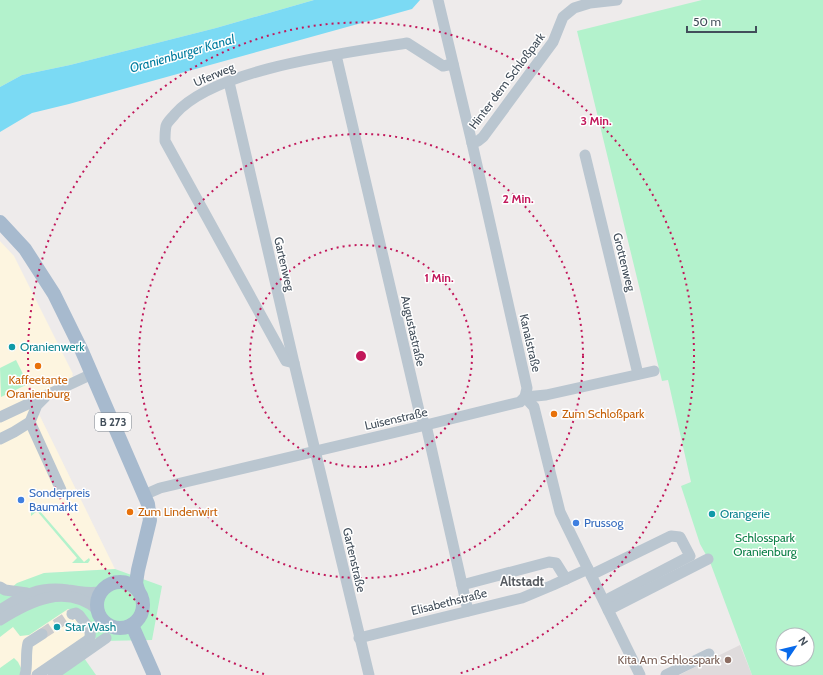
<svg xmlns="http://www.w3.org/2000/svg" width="823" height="675" viewBox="0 0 823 675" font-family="Cabin,sans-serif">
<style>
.commercial{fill:#fdf5e0}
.education{fill:#dfdbdc}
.green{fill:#b3f2cc;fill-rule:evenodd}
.water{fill:#7bdaf4}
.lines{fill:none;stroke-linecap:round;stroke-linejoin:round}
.minor-tunnel{stroke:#ccccce;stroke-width:11;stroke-dasharray:11 5.5;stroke-linecap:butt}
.minor{stroke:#bac6d0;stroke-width:11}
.major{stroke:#a7bace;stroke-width:14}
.ring{fill:none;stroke:#c2185b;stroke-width:2;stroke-dasharray:2 4}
.culture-dot{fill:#0f9aa8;stroke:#fff;stroke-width:1.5}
.food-dot{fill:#e8710a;stroke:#fff;stroke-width:1.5}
.shop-dot{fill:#3f7fe0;stroke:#fff;stroke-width:1.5}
.education-dot{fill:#8d6e63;stroke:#fff;stroke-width:1.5}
.labels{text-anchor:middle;stroke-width:3;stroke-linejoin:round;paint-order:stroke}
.shield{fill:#fff;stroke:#7b838c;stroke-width:1}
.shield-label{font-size:11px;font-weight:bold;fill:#424e5a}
.street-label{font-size:12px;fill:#424e5a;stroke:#fff}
.culture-label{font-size:12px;fill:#0d838f;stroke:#fff;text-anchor:start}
.food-label{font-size:12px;fill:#c56008;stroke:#fff;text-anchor:start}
.shop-label{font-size:12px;fill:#366cbe;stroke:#fff;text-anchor:start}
.park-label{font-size:12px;fill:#0d8148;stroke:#fff}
.education-label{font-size:12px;fill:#785e54;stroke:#fff;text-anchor:end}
.water-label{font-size:13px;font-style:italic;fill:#027d9f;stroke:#fff}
.neighbourhood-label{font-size:13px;font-weight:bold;fill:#575b61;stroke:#fff}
.centre{fill:#c2185b;stroke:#fff;stroke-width:2}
.ring-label{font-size:12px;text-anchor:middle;font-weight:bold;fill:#c2185b;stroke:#fff;stroke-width:3;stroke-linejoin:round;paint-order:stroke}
</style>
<rect width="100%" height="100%" fill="#eeebeb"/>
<g class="commercial">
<path d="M0,241L14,256L73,374L72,375L78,386L35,406L115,569L44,573L10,589H0Z"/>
<path d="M62,604L95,628L46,675H0V631Z"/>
</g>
<path class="education" d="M740,645L752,675H679Z"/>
<g class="green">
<path d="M0,0H314L216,28L70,65L22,75L0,87Z"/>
<path d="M702,0H823V675H752L710,562L700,544L681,486L691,482L668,380L662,381L577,31ZM783,635H807V659H783Z"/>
<path d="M16,360L28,384L1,397L0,368Z"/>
<path d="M40,504L44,505L39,510L84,562L89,558L90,560L88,563H72L77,558L37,511L31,516V512Z"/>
<path d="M115,569L162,586L152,640L103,641L96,638L91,643L76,610L68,609L29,635L20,636L13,627L0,637V589H10L17,583L44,573Z"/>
<path d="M14,658L18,662L21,668L20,675H0V668Z"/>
<path d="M84,658L96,675H60Z"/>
</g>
<path class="water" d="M314,0H420L412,9L69,104L32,113L0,132V87L22,75L70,65L216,28Z"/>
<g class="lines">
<path class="minor-tunnel" d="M42,634L72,614"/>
<g class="minor">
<path d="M438,0L472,143L527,388L525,397"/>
<path d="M336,55L420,415L426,425L468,611"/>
<path d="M229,82L294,363L369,675"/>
<path d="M472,143L478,141L483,137L553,42L563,17L574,8L590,3L617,0"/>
<path d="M585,155L638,374"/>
<path d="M294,363L286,361L165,141C165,137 165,131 166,126C167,122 172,118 175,114C215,68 346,53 407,43L443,66L453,64"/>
<path d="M525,397L534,407L560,512L640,675"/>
<path d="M0,417L92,374"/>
<path d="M30,422L61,490"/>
<path d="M0,439L14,432L30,422L37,405L45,397"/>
<path d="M144,495L160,488L426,425L520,402L525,397L546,395L654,371"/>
<path d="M591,575L671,536L680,537L690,556L604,601"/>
<path d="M462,585L549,562L556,563L566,579"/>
<path d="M0,587L5,590L27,593"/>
<path d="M0,610C23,595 39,586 68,590C80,591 90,595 102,591"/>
<path d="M608,610L708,559"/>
<path d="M0,620C30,601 66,583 98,610"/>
<path d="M359,638L522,598L553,585L588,569"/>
<path d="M25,675C28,665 25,655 28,643L42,634"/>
<path d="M37,675L88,640C95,632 84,623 79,615L76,613L72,614"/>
<path d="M53,675L106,638"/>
<path d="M666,675L709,654"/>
</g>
<g class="major">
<path d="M0,222L25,249L54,294L81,349L148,504L150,520L138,570L136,583L138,590"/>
<circle cx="120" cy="605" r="23"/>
<path d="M132,625L154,675"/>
</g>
</g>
<g class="ring">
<circle cx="361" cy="356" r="111"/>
<circle cx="361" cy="356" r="222"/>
<path d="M264 674A333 333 0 1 1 458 674"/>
</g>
<g class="culture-dot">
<circle cx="12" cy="347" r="4"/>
<circle cx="712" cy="514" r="4"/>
<circle cx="57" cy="627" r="4"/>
</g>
<g class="food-dot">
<circle cx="38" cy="366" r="4"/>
<circle cx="554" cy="414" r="4"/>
<circle cx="130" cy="512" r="4"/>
</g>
<g class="shop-dot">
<circle cx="21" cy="500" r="4"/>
<circle cx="576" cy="523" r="4"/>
</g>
<circle class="education-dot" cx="728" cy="660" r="4"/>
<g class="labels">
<rect class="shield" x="95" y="413" width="36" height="18" rx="3"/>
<g class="shield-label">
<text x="113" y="426">B 273</text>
</g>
<g class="street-label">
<text transform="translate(214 75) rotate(-23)" y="4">Uferweg</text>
<text transform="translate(507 81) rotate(-53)" y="4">Hinter dem Schloßpark</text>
<text transform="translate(624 262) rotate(76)" y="4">Grottenweg</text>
<text transform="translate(284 264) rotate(77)" y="4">Gartenweg</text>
<text transform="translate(413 331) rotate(77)" y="4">Augustastraße</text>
<text transform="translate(530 343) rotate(77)" y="4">Kanalstraße</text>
<text transform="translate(396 419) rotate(-13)" y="4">Luisenstraße</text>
<text transform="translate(354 560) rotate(77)" y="4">Gartenstraße</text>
<text transform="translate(449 602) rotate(-14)" y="4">Elisabethstraße</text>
</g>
<g class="culture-label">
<text x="20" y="351">Oranienwerk</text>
<text x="720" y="518">Orangerie</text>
<text x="65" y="631">Star Wash</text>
</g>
<g class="food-label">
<text x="38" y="384" text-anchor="middle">Kaffeetante<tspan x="38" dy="14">Oranienburg</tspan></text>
<text x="562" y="418">Zum Schloßpark</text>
<text x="138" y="516">Zum Lindenwirt</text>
</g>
<g class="shop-label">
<text x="29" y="497">Sonderpreis<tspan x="29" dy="14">Baumarkt</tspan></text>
<text x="584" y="527">Prussog</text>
</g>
<g class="park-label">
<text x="765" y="542">Schlosspark<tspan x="765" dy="14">Oranienburg</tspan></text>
</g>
<g class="education-label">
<text x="720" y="664">Kita Am Schlosspark</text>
</g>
<g class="water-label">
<text transform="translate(182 53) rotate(-16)" y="5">Oranienburger Kanal</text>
</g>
<g class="neighbourhood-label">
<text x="522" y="586">Altstadt</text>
</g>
</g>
<circle cx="361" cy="356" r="6" class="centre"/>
<g class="ring-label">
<text x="596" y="125">3 Min.</text>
<text x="518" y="203">2 Min.</text>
<text x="439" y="282">1 Min.</text>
</g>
<g transform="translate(795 647) rotate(55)"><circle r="19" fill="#ffffff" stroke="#b3b8bd"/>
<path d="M0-3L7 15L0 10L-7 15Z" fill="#086aeb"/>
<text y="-6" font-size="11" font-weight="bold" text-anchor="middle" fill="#424e5a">N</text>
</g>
<path d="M687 26v6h69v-6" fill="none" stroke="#424e5a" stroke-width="2"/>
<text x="693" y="26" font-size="12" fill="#424e5a" stroke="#ffffff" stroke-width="3" paint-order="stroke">50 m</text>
</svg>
